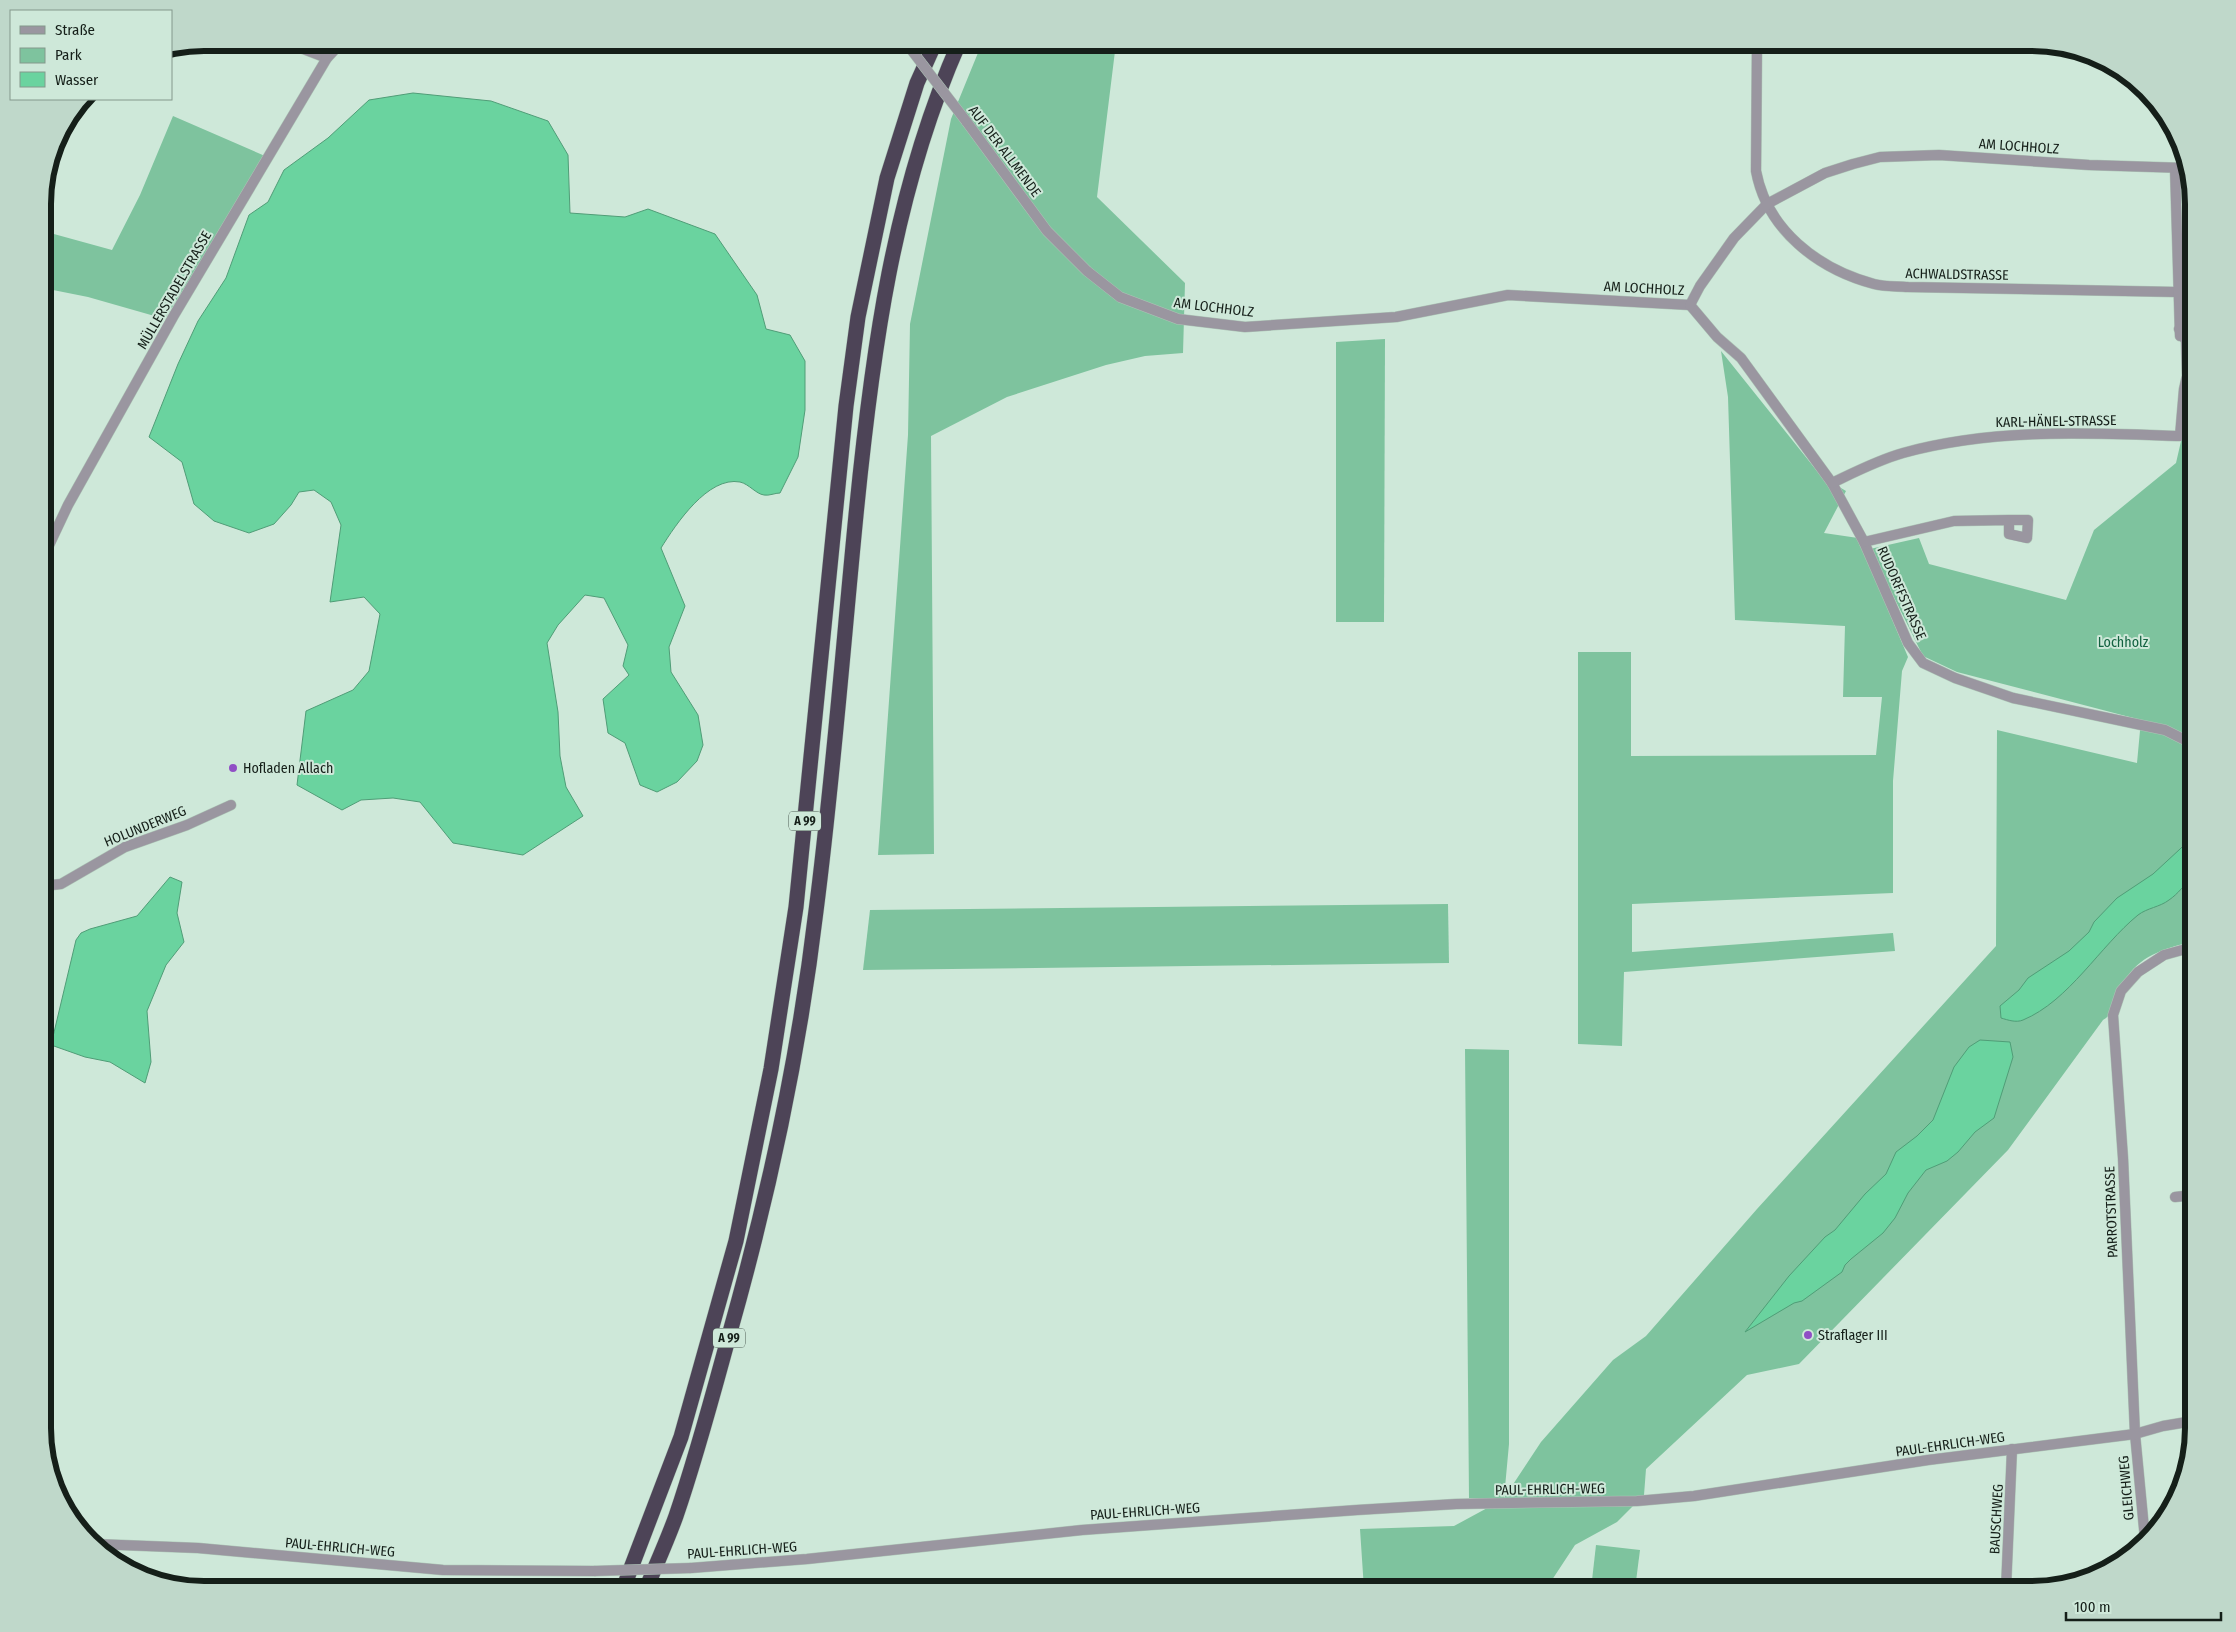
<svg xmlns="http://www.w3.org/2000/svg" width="2236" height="1632" viewBox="0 0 2236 1632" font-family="'Fira Sans Condensed',sans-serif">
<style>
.green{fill:#7ec39e}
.water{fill:#6ad39f;stroke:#509d77}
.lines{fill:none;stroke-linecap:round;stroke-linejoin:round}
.minor-casing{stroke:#adc4b6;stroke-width:11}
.highway-casing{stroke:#adc4b6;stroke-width:16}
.minor{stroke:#9a96a0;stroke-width:10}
.highway{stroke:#4d4457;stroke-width:15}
.minor-bridge-casing{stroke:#adc4b6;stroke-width:11;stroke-linecap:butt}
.minor-bridge{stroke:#9a96a0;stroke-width:10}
.poi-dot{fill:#904fc5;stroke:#cee8d9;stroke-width:2}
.labels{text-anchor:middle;stroke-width:4;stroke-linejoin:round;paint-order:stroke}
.shield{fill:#cee8d9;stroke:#4c5b53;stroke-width:1}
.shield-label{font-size:12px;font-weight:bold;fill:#151f19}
.street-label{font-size:14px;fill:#151f19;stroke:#cee8d9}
.park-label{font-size:14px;fill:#136341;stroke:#cee8d9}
.poi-label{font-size:14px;fill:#151f19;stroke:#cee8d9;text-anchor:start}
.rim{fill:none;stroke:#151f19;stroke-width:6}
</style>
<rect width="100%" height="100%" fill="#cee8d9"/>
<g class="green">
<path d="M982,43H1116L1097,197L1185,283L1183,353L1145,356L1106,365L1007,397L931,436L934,854L878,855L908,435L910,324L951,119Z"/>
<path d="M173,116L265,156L165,319L88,297L43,288V231L112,250L140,195Z"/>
<path d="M2193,257V942C2171,946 2141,955 2128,976C2121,990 2117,1012 2103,1020L2008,1150L1799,1364L1747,1375L1646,1469L1644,1495L1617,1522L1575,1545L1546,1589H1364L1360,1529L1454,1526L1502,1500L1469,1498L1465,1049L1509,1050V1444L1504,1498L1541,1442L1613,1360L1646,1336L1757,1209L1996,946L1997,730L2137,763L2141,720L1957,672L1923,656L1870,549L1919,538L1929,564L2066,600L2094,530L2176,463L2187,415L2180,266Z"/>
<path d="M1385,339L1384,622H1336V342Z"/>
<path d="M1721,351L1821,476L1846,491L1824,533L1858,538L1908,657L1902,671L1893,781V893L1632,904V952L1893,933L1895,951L1624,972L1622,1046L1578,1044V652H1631V756L1876,755L1882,697H1843L1845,626L1735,620L1728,397Z"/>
<path d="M1448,904L1449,963L863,970L870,910Z"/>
<path d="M1596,1545L1640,1550L1635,1589H1591Z"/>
</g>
<g class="water">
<path d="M413,93L491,101L548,121L568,155L570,213L625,217L648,209L715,234L757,295L766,329L790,335L805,361V410L798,457L780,493C775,493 769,496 764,495C756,494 749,484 740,482C708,476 676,524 661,548L685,606L669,647L671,672L698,715L703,745L697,761L677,782L657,792L640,785L625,743L608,733L603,699L629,675L623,666L628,645L604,598L585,595L558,625L547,643L558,712L560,756L566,787L583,816L523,855L453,843L420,802L393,798L361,800L342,810L297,785L306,711L353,690L369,671L380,614L364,597L330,602L341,525L331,502L314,490L299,492L291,505L274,524L249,533L214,521L194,504L182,462L149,437L178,364L198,321L226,278L249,215L268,202L284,170L328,138L369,100Z"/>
<path d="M2193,837V876C2185,884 2178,894 2169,900C2160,907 2147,908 2138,915C2100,946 2069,1001 2023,1020C2016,1023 2008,1020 2001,1018L2000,1006L2019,990L2028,978L2069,951L2089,932L2094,922L2117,898L2153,874Z"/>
<path d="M170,877L182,882L177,913L184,942L166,965L147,1011L151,1062L145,1083L110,1062L85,1057L51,1045L76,940L81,933L90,929L137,916Z"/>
<path d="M1980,1040L2010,1042L2013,1057L1994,1118L1975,1132L1958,1152L1947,1161L1926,1170L1908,1193L1895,1218L1883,1233L1851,1259L1845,1265L1842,1272L1802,1301L1794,1303L1745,1332L1789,1276L1825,1237L1835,1230L1865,1194L1886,1174L1896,1152L1917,1136L1933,1120L1954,1067L1969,1047Z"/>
</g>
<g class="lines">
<g class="minor-casing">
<g id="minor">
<path d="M288,43L327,58"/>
<path d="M1757,43L1756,171C1767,230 1818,269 1874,284C1885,287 1897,286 1908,287L2177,292"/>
<path d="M966,121L1047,231L1087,271L1120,297L1178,319L1245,327L1396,317L1508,295L1690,305"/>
<path d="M2175,168L2180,336"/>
<path d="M1690,305L1717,337L1741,358L1832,483L1864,542L1908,643L1923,663L1955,678L2013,698L2165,730L2193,744"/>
<path d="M1690,305L1700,286L1734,238L1767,204L1825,173L1853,164L1880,157L1939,155L2089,165L2185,168"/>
<path d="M1832,483C1855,472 1878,460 1903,453C1994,428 2087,433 2180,436L2184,389L2187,376L2186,341L2179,329"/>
<path d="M1864,542L1954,521L2009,520V534L2027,538L2028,520H2009"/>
<path d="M43,558L68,505L173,317L327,58L341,43"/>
<path d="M43,886L61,884L125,847L187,825L231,805"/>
<path d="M2175,1197L2193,1195"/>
<path d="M2145,1539L2135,1434L2123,1158L2113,1015L2121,991L2138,972L2164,955L2193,947"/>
<path d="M95,1544L198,1548L443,1570L594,1571"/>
<path d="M691,1568L807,1559L1082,1530L1357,1510L1456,1504L1637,1501L1694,1496L1928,1460L2135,1434L2163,1426L2193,1421"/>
<path d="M2006,1589L2012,1449"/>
</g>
</g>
<g class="highway-casing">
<g id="highway">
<path d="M623,1589L681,1437L736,1241L771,1069L796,907L846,406L858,317L887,178L917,83L935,43"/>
<path d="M646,1589C656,1565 667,1541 676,1516C697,1455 713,1394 730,1332C769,1194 799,1054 816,911C833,780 843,647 856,515C872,353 893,193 959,43"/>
</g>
</g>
<use href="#minor" class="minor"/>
<use href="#highway" class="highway"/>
<g class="minor-bridge-casing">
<g id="minor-bridge">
<path d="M906,43L966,121"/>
<path d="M594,1571L691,1568"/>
</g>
</g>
<use href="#minor-bridge" class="minor-bridge"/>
</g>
<g class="poi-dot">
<circle cx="233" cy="768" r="5"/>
<circle cx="1808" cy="1335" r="5"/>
</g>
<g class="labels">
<g class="shield">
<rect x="789" y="811.5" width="32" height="19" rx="4"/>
<rect x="713" y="1328.5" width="32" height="19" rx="4"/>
</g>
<g class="shield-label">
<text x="805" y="825">A 99</text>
<text x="729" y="1342">A 99</text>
</g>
<g class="street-label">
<text transform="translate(2019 146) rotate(4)" y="5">AM LOCHHOLZ</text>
<text transform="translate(1005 151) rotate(53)" y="5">AUF DER ALLMENDE</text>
<text transform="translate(1957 274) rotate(1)" y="5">ACHWALDSTRASSE</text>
<text transform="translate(1644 288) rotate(3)" y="5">AM LOCHHOLZ</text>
<text transform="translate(174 290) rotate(-60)" y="5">MÜLLERSTADELSTRASSE</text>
<text transform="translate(1214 307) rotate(7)" y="5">AM LOCHHOLZ</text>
<text transform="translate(2056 421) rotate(-1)" y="5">KARL-HÄNEL-STRASSE</text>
<text transform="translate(1902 593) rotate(66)" y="5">RUDORFFSTRASSE</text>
<text transform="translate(145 826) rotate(-22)" y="5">HOLUNDERWEG</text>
<text transform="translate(2111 1212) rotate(-92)" y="5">PARROTSTRASSE</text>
<text transform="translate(1950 1444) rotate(-8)" y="5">PAUL-EHRLICH-WEG</text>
<text transform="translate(2126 1488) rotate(-95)" y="5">GLEICHWEG</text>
<text transform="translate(1550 1489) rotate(-1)" y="5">PAUL-EHRLICH-WEG</text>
<text transform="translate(1145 1511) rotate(-4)" y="5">PAUL-EHRLICH-WEG</text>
<text transform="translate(1996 1519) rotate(-87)" y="5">BAUSCHWEG</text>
<text transform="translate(340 1547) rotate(5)" y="5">PAUL-EHRLICH-WEG</text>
<text transform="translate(742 1550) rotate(-4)" y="5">PAUL-EHRLICH-WEG</text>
</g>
<g class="park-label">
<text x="2123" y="647">Lochholz</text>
</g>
<g class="poi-label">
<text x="243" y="773">Hofladen Allach</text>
<text x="1818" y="1340">Straflager III</text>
</g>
</g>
<path d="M0 0H2236V1632H0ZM204 51H2032A153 153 0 0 1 2185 204V1428A153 153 0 0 1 2032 1581H204A153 153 0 0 1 51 1428V204A153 153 0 0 1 204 51Z" fill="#bfd8ca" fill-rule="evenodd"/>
<path class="rim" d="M204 51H2032A153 153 0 0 1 2185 204V1428A153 153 0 0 1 2032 1581H204A153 153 0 0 1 51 1428V204A153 153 0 0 1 204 51Z"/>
<rect x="10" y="10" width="162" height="90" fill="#cee8d9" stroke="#84988c"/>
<rect x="20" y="26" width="25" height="8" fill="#9a96a0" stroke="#84988c"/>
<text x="55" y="35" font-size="15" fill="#151f19">Straße</text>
<rect x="20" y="48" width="25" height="15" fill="#7ec39e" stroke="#84988c"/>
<text x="55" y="60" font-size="15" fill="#151f19">Park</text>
<rect x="20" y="72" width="25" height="15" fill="#6ad39f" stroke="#84988c"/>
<text x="55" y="85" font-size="15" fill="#151f19">Wasser</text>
<path d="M2066 1612v8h155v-8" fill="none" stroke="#151f19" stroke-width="2.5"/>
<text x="2074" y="1612" font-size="15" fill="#151f19" stroke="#cee8d9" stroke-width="4" paint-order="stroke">100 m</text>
</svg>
